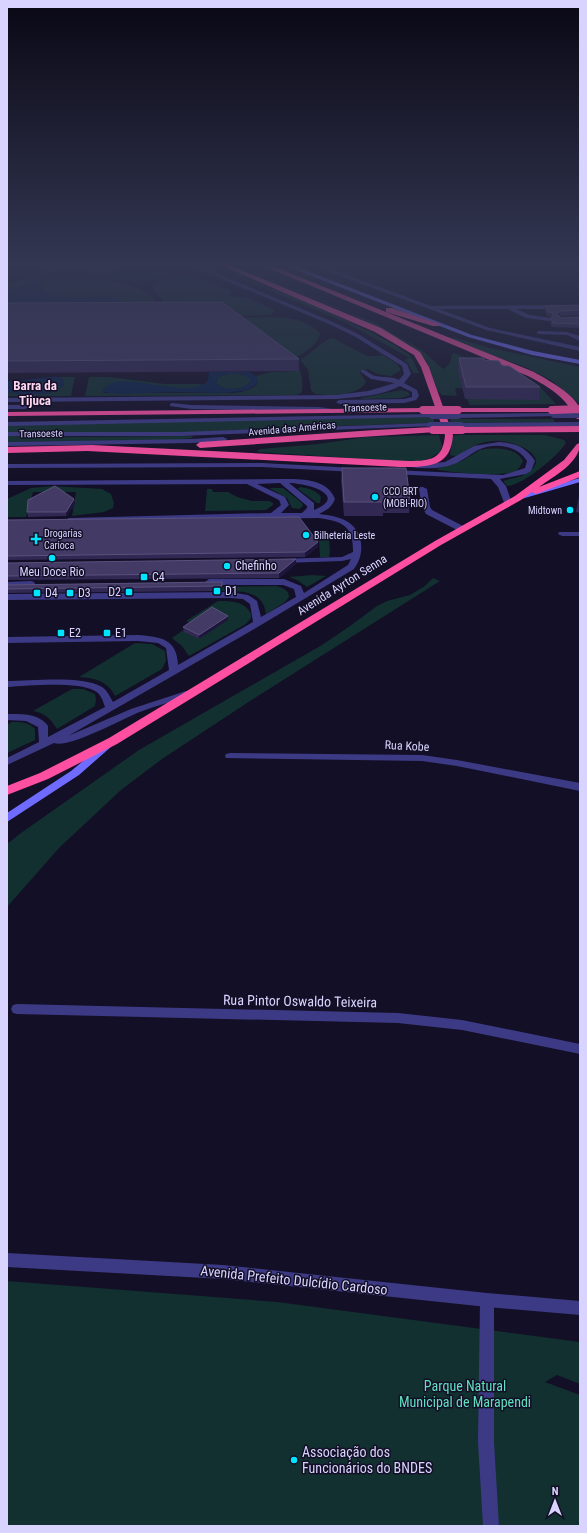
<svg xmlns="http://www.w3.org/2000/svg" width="587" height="1533" viewBox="0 0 587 1533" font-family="'Roboto Condensed',sans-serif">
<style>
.green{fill:#12302f}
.water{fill:#0c2248;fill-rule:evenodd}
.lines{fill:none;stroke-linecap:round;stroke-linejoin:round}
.lane{fill:#3d3a85;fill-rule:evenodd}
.street{fill:#3d3a85;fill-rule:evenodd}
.secondary{fill:#6f6bff;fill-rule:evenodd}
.highway{fill:#ff4fa3;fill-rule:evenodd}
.lane-bridge{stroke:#3d3a85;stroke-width:6}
.highway-bridge{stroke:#ff4fa3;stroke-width:8}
.wall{fill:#312854}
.shaded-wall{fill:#1d163a}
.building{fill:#433a66;stroke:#5a527e}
.poi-dot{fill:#00e5ff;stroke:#130f26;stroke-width:1.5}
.labels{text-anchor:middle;stroke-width:3;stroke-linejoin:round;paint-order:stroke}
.far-street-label{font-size:10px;fill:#d9d4ff;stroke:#130f26}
.far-poi-label{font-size:10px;fill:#d9d4ff;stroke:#130f26;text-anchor:start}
.poi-label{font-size:12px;fill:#d9d4ff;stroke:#130f26;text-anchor:start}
.street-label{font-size:12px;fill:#d9d4ff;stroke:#130f26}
.far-district-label{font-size:13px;font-weight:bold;fill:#ffd6f0;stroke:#130f26}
.near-street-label{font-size:14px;fill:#d9d4ff;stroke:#130f26}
.near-park-label{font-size:14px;fill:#5fe0c0;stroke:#130f26}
.near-poi-label{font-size:14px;fill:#d9d4ff;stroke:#130f26;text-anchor:start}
</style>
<rect width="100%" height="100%" fill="#130f26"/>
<g class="green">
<path d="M7,265H50L41,274C28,274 20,269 7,269Z"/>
<path d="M126,265H164L167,271L158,278L137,281L52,274C72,260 109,285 126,265Z"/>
<path d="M231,265H234L373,322L423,351L443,369L445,368L450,363L452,354L454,353L540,387L556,404L470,405L462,388H455L457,396L442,395L438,391L427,361L410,345L350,313Z"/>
<path d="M212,266L312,304L370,332L393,344L409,355L414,362L419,373H413L408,363L404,360L410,358L345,322Z"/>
<path d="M27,276H39L28,285L7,290V283L19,281Z"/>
<path d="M49,276C71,277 154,278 157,306C149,306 140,307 132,306C124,304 117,298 109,297C89,295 58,307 43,288L44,280Z"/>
<path d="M177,277L199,279L230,291L231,292L228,294L233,297H245L272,309L275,311L270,315L240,316V318C267,318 299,312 320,333C319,344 304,353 295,358L164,305C163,297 154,294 153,287L159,281Z"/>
<path d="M452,337L490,348L580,367V404L551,380L527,368L450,339Z"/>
<path d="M333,338L367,356H382L376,351L397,364L401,370L391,376L377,374L368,369L359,372L366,381C362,396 327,396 315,394L311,390L308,370L300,360C309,355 325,339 333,338Z"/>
<path d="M298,367C302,373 304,386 301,393L296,395L85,396L89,377H109L165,384H206L195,388L186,389L124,382L109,385L103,393H232C242,392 252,391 258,383L256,376L271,372L298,371Z"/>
<path d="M233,373L247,376L250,379V382C242,391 224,391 216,383L218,377Z"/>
<path d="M60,377H75L71,396H7V392C24,394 47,397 62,387L63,380Z"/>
<path d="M401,390L408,392L410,395L401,398L361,399V398Z"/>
<path d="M413,417H434V423L335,426L205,432H7V425Z"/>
<path d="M450,419H554V422L451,423Z"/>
<path d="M439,435L442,446L440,452L429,459L413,462L257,452L258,450L261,449L318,444L366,437Z"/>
<path d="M456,435H545L564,440L566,443C558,456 522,486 507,486L503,481C511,478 520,478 527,473C555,455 510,439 494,441C486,441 477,444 470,448C465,451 460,456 454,456L450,455L453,436Z"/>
<path d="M7,436L83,437L192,436L193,438L175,440L7,442Z"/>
<path d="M486,449C499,448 516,448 523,461C521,465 519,469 516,471C505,477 447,473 436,469L462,461L480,450Z"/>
<path d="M52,486L102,489L111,494L114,503L113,508L104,512L72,516L76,492H33L26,517H7V499L31,488Z"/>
<path d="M300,487C308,488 316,490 321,497L320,503H317L298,489Z"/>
<path d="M269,488H283L302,503L303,506L299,509L292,508L287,498Z"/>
<path d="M207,489H212L213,492H228L237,497L252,501H269L273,503V505L266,510L205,511Z"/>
<path d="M319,540H329L330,551L329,557H320Z"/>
<path d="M312,575L326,576L307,587L297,580L289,577Z"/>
<path d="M433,578L440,581L250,701L162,759L121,790L59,848L7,907V844L21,833L139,750L322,645L350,626L377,606L387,601L410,595L425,586Z"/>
<path d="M276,586C283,588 289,590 289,597L285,602L266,614C265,611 265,607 263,604C256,590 235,591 222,591V587Z"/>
<path d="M218,601C231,601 245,601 251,614V618L246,624L189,656L182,646L172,638L192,624L186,621Z"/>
<path d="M135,643L152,644L165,651L166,661L162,669L115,696C108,681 94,678 79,677Z"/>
<path d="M72,689H83L95,694L96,699L95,706L57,729C51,719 45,713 33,711Z"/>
<path d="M12,722C21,722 29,722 35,729V740L7,753V725Z"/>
<path d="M7,1281L277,1302L580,1342V1384L557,1375L545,1382L580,1395V1526H7Z"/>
</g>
<g class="water">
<path d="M50,265H126C107,287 55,251 42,284C46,306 93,296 109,297C117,298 123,301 130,305L7,304V290L28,285Z"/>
<path d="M209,372H249L256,376L258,383L248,390L225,393L170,392L121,394L102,392C114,364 185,403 208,381ZM229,374H241L250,379V382C242,391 226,391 217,384L216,381L220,376Z"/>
<path d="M49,377H60L64,381V385C52,398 23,395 7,392V382Z"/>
</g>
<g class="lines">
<g class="lane">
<path d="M189,265H197L333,322L358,334L407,364L411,374L404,383L417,390L419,396L416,400L404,403L339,404L336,402L339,400L404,399L412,397V392L400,386C382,396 356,397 336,399L7,402V398L336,395L368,391L395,383L371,379L361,372V370C367,369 370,375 376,376C384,378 392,376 399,380L404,374L402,366L354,336L329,324Z"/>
<path d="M311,265H320L431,306L580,305V309H516L530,315L551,318V320L549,321L526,318L508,309H439L490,328L580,347V351L486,330Z"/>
<path d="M379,265H385V267L380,268Z"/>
<path d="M539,331L567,332L580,336V341L567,335L537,334V332Z"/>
<path d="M172,403L191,405L319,407L333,409L336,411L333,413L319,411L191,409L170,406V404Z"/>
<path d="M7,405H25L28,407L25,409H7Z"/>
<path d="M554,413L557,415L556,416L458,418L455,416L458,414Z"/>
<path d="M432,414L435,416L434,417L7,426V422Z"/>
<path d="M580,422V426L461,427L458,425L461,423Z"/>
<path d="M430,423L432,424V426L181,436H7V432H181Z"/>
<path d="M223,437L227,439L226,441L192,443L7,446V442L192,439Z"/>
<path d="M499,442C515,443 526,447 535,461L531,471L526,474L500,479L506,486L512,503L511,505H505L498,487L491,479L393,474L389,472L393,470L503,475L525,468L527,461C518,445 494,442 478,450C470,454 463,461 454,464C444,468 432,469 421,468C416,468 410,468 406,465L410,463L428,464L445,462L474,446Z"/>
<path d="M262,463L355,468L359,470L355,472L262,467L7,468V464Z"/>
<path d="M282,479C300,479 327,478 335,499C332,507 327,510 319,514C339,516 358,521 361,543C362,553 360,560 354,569L261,625L68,736L131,709L186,691H192L194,693L192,695C174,701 155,706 137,713C121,720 67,749 54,743L7,765V758L39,742L38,727L26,721L7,720V714C21,714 39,713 48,726V737L105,707C103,701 101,694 95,691C77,681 28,686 7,687V681C31,681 82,675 102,687C107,690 110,697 113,702L169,670L166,648L158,643L138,641L7,643V637L138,635C160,637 177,638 178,665L253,622L250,604L243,599L230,598L7,600V594L230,592L248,595L257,601L261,617L296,597L294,589L283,585H209L205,582L209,579H284L301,586L304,593L348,565L351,559L342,561L283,563H280V559L342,557L353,552V550C353,525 341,521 318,518L69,522L65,520L69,518L271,513L281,505L279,500L247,484L7,485V481ZM280,483L307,506V508L302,513H281L289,505L285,497L257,484ZM289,483C306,483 350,495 314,510V503Z"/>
<path d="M420,487H423L427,489L430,507L432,510L465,527V531H459L426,514L422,507L419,489Z"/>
<path d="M31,581L34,582L35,584L34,586L7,588V582Z"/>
<path d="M487,1293L492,1295L494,1300V1442L499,1526H483L478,1442L480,1300L482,1295Z"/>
</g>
<g class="street">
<path d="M559,532H580V536H562L558,534Z"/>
<path d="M230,753L422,755L457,760L580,783V791L457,766L422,761L226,758L225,756L226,754Z"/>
<path d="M17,1004L398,1013L462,1020L580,1044V1054L462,1030L398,1023L17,1014L13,1013L11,1009L13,1005Z"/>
<path d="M7,1253L223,1265L487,1293L580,1301V1315L487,1307L223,1279L7,1267Z"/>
</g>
<g class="secondary">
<path d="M283,265H292L472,335L533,351L580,360V364L532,355L468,337Z"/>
<path d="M580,478V482L518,500L514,498L515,496Z"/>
<path d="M109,741L114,744L112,746L79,775L7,822V813L71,771L106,742Z"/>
</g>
<g class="highway">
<path d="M220,265H229L381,328L420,352L429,367L453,435C451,468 427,467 400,467L87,451L7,453V447L92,445L409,461C431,461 443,459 445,435L421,367L414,355L375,332Z"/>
<path d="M261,265H270L534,372C546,379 577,395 580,410C581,413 580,417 580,419H577C563,395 552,389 528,376Z"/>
<path d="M386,308H392L440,324L439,326H433L386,312Z"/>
<path d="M423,408L427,410L426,412L7,416V412Z"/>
<path d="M455,408H552L556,410L552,412H458L454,410Z"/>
<path d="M580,426V432L462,433L458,430L462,427Z"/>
<path d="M433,427L436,428L437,430L436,432L229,446L200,448L196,445L200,442L375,430Z"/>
<path d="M580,443C580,463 554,476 539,487L580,471V477L539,493L536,494L532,492L521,500L441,545L117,744L48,779L7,795V786L40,773L109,738L435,541L515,496L564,460L577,444Z"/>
</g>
<g class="lane-bridge">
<path d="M554,415H580"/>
<path d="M432,416H458"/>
<path d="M430,425H461"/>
</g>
<g class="highway-bridge">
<path d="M423,410H458"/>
<path d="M552,410L580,409"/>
<path d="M433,430H462"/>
</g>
</g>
<g class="wall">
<path d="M7,303L299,359V371L7,373Z"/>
<path d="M580,305V315L560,316H558L561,318L580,317V328L552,327L550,322L551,318L552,317L547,316L545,310L546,306Z"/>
<path d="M459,358L484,360L502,366L540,387L539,400L465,399L458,370Z"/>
<path d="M342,468L410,500L409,513H383V516H344L341,481Z"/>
<path d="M580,495V513L576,512L579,496Z"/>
<path d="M74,499L75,504L66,516L28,517L27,512Z"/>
<path d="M7,520L318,547L305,557L7,560Z"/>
<path d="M7,563L296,564L279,578L7,580Z"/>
<path d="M222,582V591L7,593V585Z"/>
<path d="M228,616V620L199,639L184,632L183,627Z"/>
</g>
<g class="shaded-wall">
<path d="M561,311L560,316L556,319V314Z"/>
<path d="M74,499L75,504L66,516V512Z"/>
<path d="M318,542V547L305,557V552Z"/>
<path d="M296,559V564L279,578V573Z"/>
<path d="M228,616V620L199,639V635Z"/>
</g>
<g class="building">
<path d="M222,302L299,359L7,361V303Z"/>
<path d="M580,305V310L561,311L556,314L561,318L580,317V324L553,323L551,318L553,316V313L548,312L546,306Z"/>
<path d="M459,358H484V360L499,361L502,366H509L515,370L540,387H466Z"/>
<path d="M342,468H406L410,500H384V502H344Z"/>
<path d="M55,486L74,499L66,512H27L28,500Z"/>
<path d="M299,517L318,542L305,552L7,556V520Z"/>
<path d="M296,559L279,573L7,576V563Z"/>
<path d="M222,582V586L7,589V585Z"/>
<path d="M212,607L228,616L199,635L183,627Z"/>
</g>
<linearGradient id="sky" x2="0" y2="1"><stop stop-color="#0a0815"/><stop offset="0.55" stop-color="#333752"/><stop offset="1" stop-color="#333752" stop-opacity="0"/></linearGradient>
<rect width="587" height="480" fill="url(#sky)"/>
<g class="poi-dot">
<circle cx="375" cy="497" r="4"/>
<circle cx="570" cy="510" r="4"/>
<circle cx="306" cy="535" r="4"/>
<path d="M34 533h4v4h4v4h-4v4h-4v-4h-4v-4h4z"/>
<circle cx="52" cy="558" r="4"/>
<circle cx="227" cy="566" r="4"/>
<rect x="140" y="573" width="8" height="8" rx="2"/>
<rect x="213" y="587" width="8" height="8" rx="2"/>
<rect x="125" y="588" width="8" height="8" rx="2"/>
<rect x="33" y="589" width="8" height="8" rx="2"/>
<rect x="66" y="589" width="8" height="8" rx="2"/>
<rect x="57" y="629" width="8" height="8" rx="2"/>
<rect x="103" y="629" width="8" height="8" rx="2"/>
<circle cx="294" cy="1460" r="4"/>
</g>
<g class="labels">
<g class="far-street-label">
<text transform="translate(365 407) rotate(-2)" y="4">Transoeste</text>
<text transform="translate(292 428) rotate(-5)" y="4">Avenida das Américas</text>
<text transform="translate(41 433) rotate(-1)" y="4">Transoeste</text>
</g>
<g class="far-poi-label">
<text x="383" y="495">CCO BRT<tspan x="383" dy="12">(MOBI-RIO)</tspan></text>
<text x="562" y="514" text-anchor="end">Midtown</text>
<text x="44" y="537">Drogarias<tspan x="44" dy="12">Carioca</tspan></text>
<text x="314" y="539">Bilheteria Leste</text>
</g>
<g class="poi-label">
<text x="235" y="570">Chefinho</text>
<text x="52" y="576" text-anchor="middle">Meu Doce Rio</text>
<text x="152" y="581">C4</text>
<text x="225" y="595">D1</text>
<text x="121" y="596" text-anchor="end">D2</text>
<text x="45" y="597">D4</text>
<text x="78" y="597">D3</text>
<text x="69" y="637">E2</text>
<text x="115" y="637">E1</text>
</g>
<g class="street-label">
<text transform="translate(342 585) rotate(-32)" y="4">Avenida Ayrton Senna</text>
<text transform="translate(407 746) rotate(3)" y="4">Rua Kobe</text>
</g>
<g class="far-district-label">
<text x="35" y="390">Barra da<tspan x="35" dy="15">Tijuca</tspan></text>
</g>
<g class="near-street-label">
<text transform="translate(300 1001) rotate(1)" y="5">Rua Pintor Oswaldo Teixeira</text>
<text transform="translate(294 1280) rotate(6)" y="5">Avenida Prefeito Dulcídio Cardoso</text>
</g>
<g class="near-park-label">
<text x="465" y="1391">Parque Natural<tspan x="465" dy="16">Municipal de Marapendi</tspan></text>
</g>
<g class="near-poi-label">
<text x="302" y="1457">Associação dos<tspan x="302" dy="16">Funcionários do BNDES</tspan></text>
</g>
</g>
<rect width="587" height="1533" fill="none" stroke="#d9d4ff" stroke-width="16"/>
<g transform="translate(555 1501)" stroke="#130f26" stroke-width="3" paint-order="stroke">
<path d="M0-3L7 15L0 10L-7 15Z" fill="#d9d4ff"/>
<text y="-6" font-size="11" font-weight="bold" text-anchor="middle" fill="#d9d4ff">N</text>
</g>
</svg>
